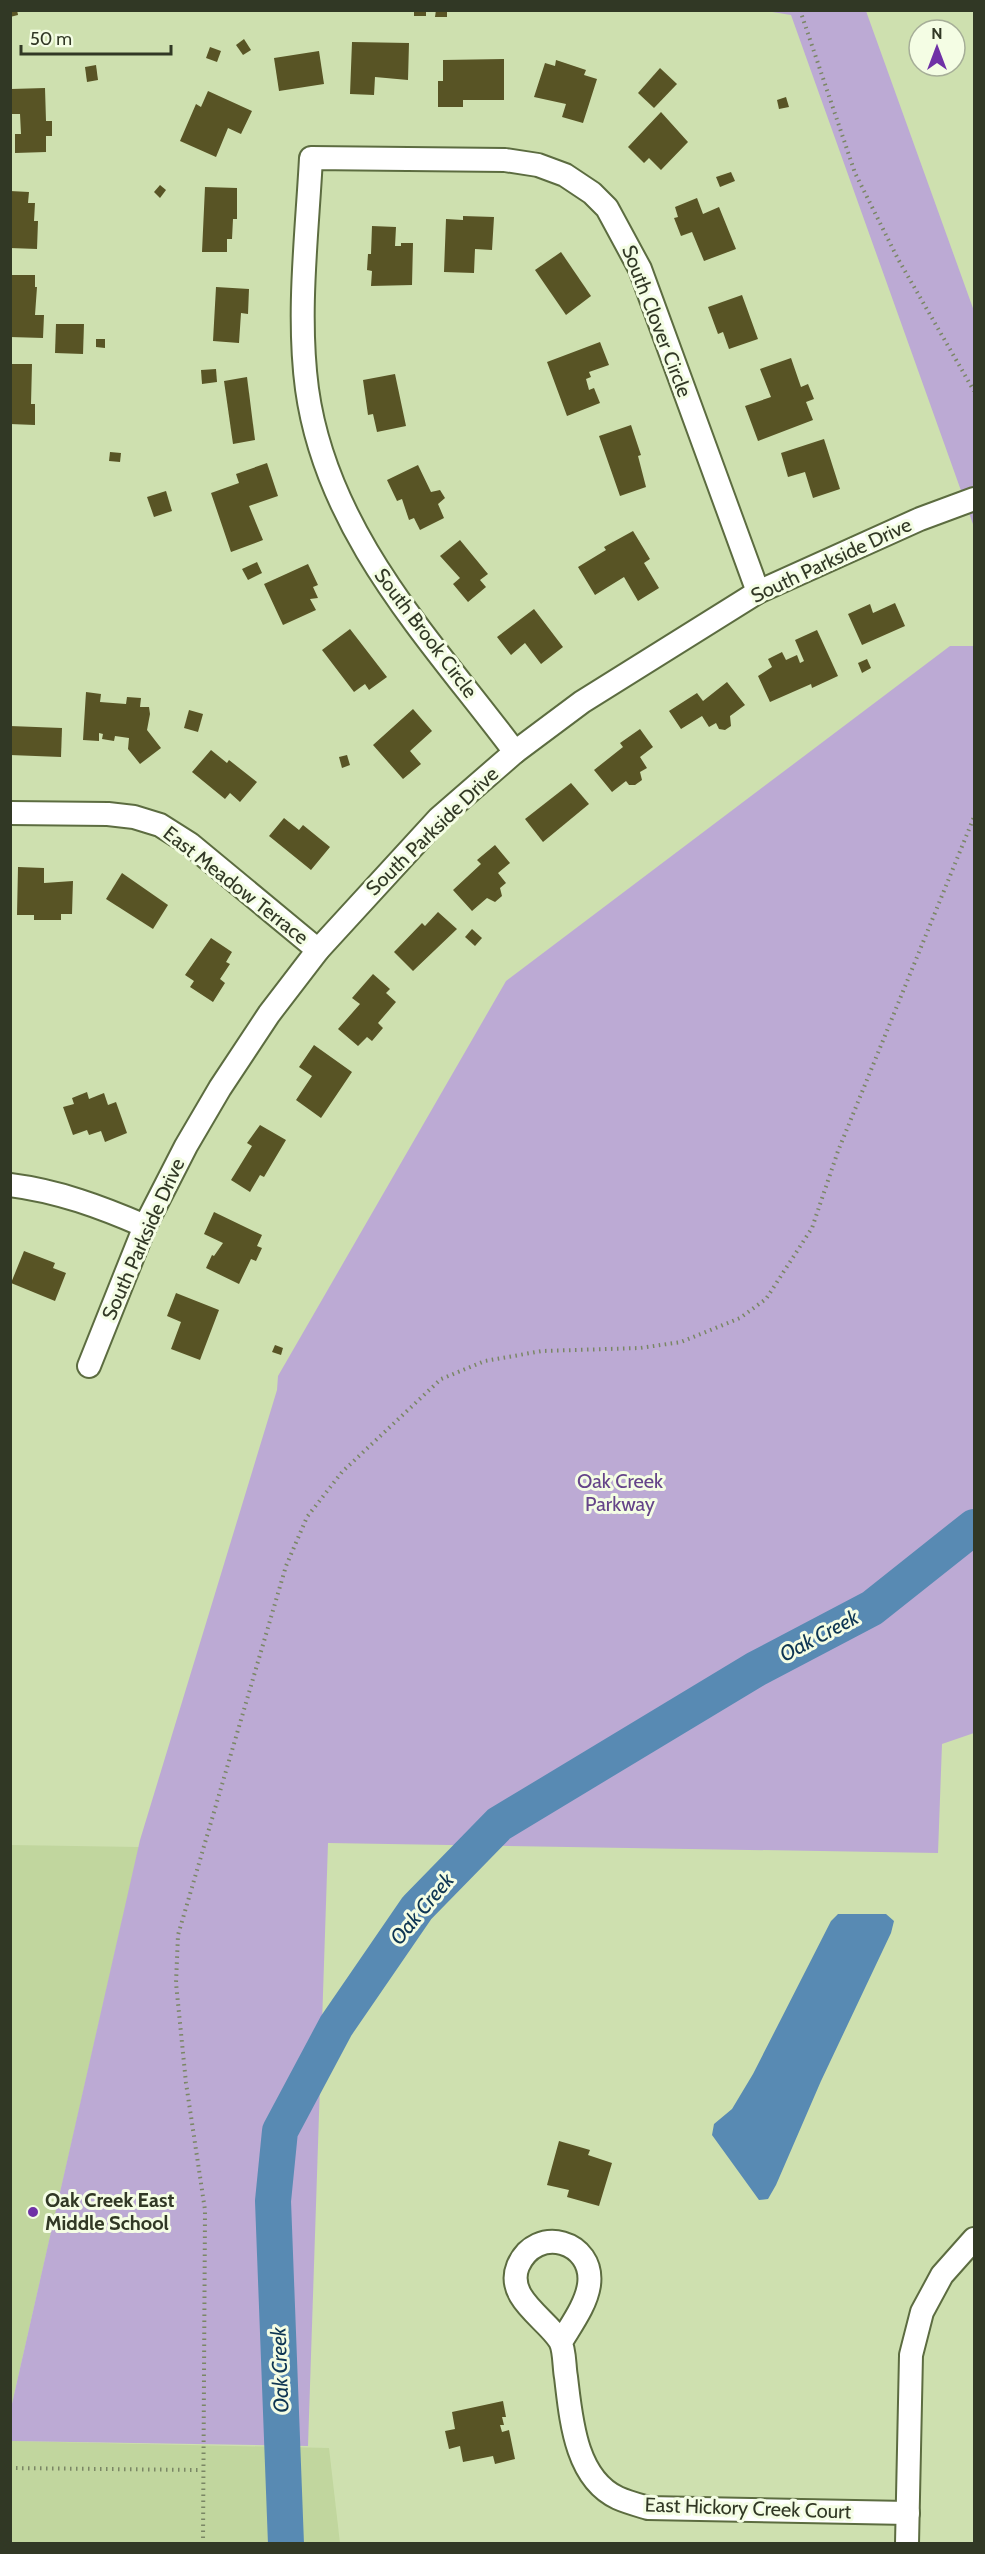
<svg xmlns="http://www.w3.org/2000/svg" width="985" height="2554" viewBox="0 0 985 2554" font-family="Cabin,sans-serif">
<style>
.built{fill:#c1d69e}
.green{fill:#bcaad4}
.water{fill:#588ab3}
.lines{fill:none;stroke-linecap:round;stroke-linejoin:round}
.river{stroke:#588ab3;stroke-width:36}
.building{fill:#585425}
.street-casing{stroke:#5c6c40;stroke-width:26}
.path{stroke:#7a8665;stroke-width:4;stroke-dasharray:1.5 4.5;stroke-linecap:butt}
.street{stroke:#fff;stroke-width:22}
.poi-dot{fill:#6f31a6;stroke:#f4fde4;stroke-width:2}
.labels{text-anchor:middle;stroke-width:6;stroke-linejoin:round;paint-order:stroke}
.street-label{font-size:20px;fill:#313825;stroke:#f4fde4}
.park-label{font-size:20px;fill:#654489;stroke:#f4fde4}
.poi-label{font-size:20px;font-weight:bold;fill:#313825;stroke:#f4fde4;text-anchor:start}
.water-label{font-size:21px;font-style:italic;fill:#0d3552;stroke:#f4fde4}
</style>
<rect width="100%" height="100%" fill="#cee0af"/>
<g class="built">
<path d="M11,1845L139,1847L11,2408Z"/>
<path d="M11,2441L329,2448L340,2543L11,2544Z"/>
</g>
<g class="green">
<path d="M766,11H866L974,311V527L791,15Z"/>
<path d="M950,646H974V1733L942,1744L938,1853L328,1843L308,2446L11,2441V2408L140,1840L277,1390L278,1376L506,981Z"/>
</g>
<path class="water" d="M838,1914H886L894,1921L891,1933L821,2081L776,2185L768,2199L759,2200L712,2135L714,2124L732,2109L753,2074L831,1921Z"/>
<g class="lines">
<path class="river" d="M286,2544L273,2201L280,2131L336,2026L417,1908L499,1824L756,1669L872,1608L974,1527"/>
</g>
<g class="building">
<path d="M10,10H17L18,15L10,17Z"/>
<rect x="414" y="10" width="12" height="6"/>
<path d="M436,10H447V17H435Z"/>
<path d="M244,39L251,50L243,55L236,45Z"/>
<path d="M352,42L409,43L408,80L375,77L374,95L350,94Z"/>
<path d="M210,47L221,51L217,62L206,58Z"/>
<path d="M319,51L324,84L279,91L274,58Z"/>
<path d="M504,59V100H463V107H438V81H443V60Z"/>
<path d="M556,60L586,70L584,75L597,79L583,123L562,117L566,104L534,97L545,63L555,66Z"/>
<path d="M96,65L98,80L87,82L85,67Z"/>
<path d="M660,68L677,84L654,108L638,93Z"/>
<path d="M45,88L46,121H52V136H46V152L15,153V134H21L20,114H12L11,89Z"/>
<path d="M208,91L252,111L241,134L228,128L216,157L180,141L196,104L201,107Z"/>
<path d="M786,97L789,107L779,109L777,100Z"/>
<path d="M661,112L688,142L661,170L649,158L644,163L628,147Z"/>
<path d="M731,172L735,181L720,187L716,177Z"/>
<path d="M160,185L166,190L160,198L154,192Z"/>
<path d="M205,187L237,188V219H233L232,239H227V252H202Z"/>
<path d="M10,191L29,192L28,203H35L34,221H38L37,249L10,248Z"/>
<path d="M697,198L703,214L719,207L736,249L704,261L692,232L681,236L674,218L678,217L675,207Z"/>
<path d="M463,216L494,217L492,250L475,249L474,273L444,272L446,219L463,220Z"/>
<path d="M372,226L396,227L395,246H401V243H413L412,285L371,286L372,271L367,270L368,254H371Z"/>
<path d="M561,252L591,296L566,315L535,270Z"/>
<path d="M10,275H35V287H37L35,315H44L43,338L10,337Z"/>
<path d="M216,287L249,289L248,314L241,313L239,343L213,341Z"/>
<path d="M742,295L758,339L729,349L723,332L718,334L708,307Z"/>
<path d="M56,324H84L83,354L55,353Z"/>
<path d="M96,339H105V348L96,347Z"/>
<path d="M600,342L609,365L589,372L591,377L586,379L589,390L594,388L600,403L567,416L547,362Z"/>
<path d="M791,358L801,387L808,384L814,399L806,402L813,420L758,441L745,406L771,397L760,369Z"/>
<path d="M10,364H32L31,404H35V425L10,424Z"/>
<path d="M216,369L217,382L202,384L201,370Z"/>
<path d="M395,374L406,426L377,432L373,414L368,415L363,380Z"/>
<path d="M247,377L255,440L233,444L224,381Z"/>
<path d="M631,425L641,455L638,456L646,487L620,496L599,436Z"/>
<path d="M824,439L840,489L813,498L805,472L788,477L781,453Z"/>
<path d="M110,452L121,453L120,462L109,461Z"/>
<path d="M267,463L278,496L249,506L263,540L231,552L211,493L239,483L236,474Z"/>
<path d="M418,465L431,492L440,490L445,498L438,504L444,518L420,530L414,518L409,520L402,499L397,501L387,480Z"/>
<path d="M166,491L172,511L154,517L147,497Z"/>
<path d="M633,531L650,559L644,563L659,588L638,601L624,577L595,595L578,567L606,550L604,547Z"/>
<path d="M460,540L488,574L480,580L486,587L468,602L453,584L460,578L440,556Z"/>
<path d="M257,562L262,573L248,580L242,569Z"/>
<path d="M308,564L318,585L313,587L318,598L310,599L316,610L283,625L264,584Z"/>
<path d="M895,603L905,626L862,645L848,614L870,604L873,613Z"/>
<path d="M534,609L563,647L541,664L525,643L511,655L497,637Z"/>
<path d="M350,629L387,677L369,690L365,684L354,692L322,650Z"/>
<path d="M817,630L838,676L812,688L811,684L770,702L758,676L772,667L768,659L782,652L786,660L797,655L800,663L804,661L795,640Z"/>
<path d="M867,659L871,668L862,673L858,663Z"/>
<path d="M727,682L745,705L730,716L731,726L725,730L719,729L716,723L709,727L702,716L681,729L669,711L697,693L703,701Z"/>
<path d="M86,692L101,694L100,702L126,704L127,697L141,698L140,707H149L150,714L147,730L161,748L140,764L128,749L129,738L115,736L114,741L102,739L103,734L99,733V741L83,740Z"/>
<path d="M413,709L432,731L410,751L421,764L403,779L373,745Z"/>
<path d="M189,710L203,714L198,732L184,728Z"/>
<path d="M10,726L62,728L61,757L10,755Z"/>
<path d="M640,729L653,747L640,757L647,768L640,772L642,780L635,785H629L626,781L612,792L594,770L623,747L620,743Z"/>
<path d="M211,750L227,763L229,760L257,782L240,802L230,793L225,799L192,772Z"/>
<path d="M347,755L350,765L342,768L339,757Z"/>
<path d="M571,783L589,804L543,842L525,819Z"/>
<path d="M284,818L299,830L303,825L330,847L311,870L269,836Z"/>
<path d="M495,845L510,863L498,873L506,883L500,888L502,896L495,902L487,898L472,911L453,890L481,864L477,860Z"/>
<path d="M18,867L44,868V883L73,881L72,914H61V920H34V915H17Z"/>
<path d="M122,873L168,905L153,929L106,899Z"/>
<path d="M438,912L457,929L413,971L394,952L422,923L425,926Z"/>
<path d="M472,929L482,938L475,946L465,937Z"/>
<path d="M211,938L232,952L226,962L230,964L220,979L225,983L213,1002L190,987L194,981L185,975Z"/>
<path d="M373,974L390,989L386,993L396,1002L378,1023L383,1028L372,1041L367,1037L358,1046L338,1029L360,1004L352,998Z"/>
<path d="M314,1045L352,1072L321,1118L296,1100L312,1076L299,1067Z"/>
<path d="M87,1092L89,1099L104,1093L108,1105L116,1102L127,1133L105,1142L101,1131L89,1135L87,1130L73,1135L63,1107L74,1104L72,1098Z"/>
<path d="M260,1125L286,1140L264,1177L260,1175L250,1192L231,1180L252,1146L247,1143Z"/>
<path d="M214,1212L262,1235L257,1246L262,1248L256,1261L251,1259L239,1284L206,1268L212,1255L214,1256L223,1243L204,1234Z"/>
<path d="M24,1251L55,1263L53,1268L66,1273L55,1301L11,1283Z"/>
<path d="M176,1293L219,1310L200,1360L171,1349L181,1322L167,1316Z"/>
<path d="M275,1345L283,1348L281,1355L272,1352Z"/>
<path d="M559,2141L590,2150L588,2155L612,2163L599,2206L567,2197L569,2190L547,2185Z"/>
<path d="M503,2401L506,2417H502L504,2425H500L502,2432L509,2430L515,2459L495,2464L493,2456L463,2462L460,2446L449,2449L445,2431L455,2429L452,2412Z"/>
</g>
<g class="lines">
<g class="street-casing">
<g id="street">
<path d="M515,752C431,640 327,534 307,389C297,314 307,234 311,158L505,160L538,165L565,175L592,193L607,208L640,269L758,592"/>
<path d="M10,813L108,814L134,817L160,825L190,844L318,950"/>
<path d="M10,1185C58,1191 101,1207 145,1226"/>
<path d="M89,1366L145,1226L186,1146L220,1088L269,1014L318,950L439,818L515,752L582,702L758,592L920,519L974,499"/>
<path d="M561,2342C571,2325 586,2305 589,2285C595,2241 536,2224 518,2266C505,2298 547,2319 560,2341C565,2350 564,2367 566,2377C571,2418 575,2478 618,2498C627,2502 638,2505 648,2508L908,2513"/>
<path d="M907,2544L911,2355L922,2312L942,2275L974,2239"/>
</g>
</g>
<g class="path">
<path d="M800,10L855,173L898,259L974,391"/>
<path d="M10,2468L202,2470"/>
<path d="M203,2544L205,2210L186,2083L176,1983L178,1935L286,1566L307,1517L342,1472L441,1379L485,1361L542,1351L640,1348L681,1342L740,1318L766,1299L812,1228L838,1151L974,817"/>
</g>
<use href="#street" class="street"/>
</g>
<circle class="poi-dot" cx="33" cy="2212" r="6"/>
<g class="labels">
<g class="street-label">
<text transform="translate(657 321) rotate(69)" y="7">South Clover Circle</text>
<text transform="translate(831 560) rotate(-25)" y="7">South Parkside Drive</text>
<text transform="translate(426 633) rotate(53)" y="7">South Brook Circle</text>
<text transform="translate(432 831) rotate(-44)" y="7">South Parkside Drive</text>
<text transform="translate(236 885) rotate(38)" y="7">East Meadow Terrace</text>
<text transform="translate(143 1239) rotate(-66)" y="7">South Parkside Drive</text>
<text transform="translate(748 2508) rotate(2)" y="7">East Hickory Creek Court</text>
</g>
<g class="park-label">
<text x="620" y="1488">Oak Creek<tspan x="620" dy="23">Parkway</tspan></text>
</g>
<g class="poi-label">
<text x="45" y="2207">Oak Creek East<tspan x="45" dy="23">Middle School</tspan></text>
</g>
<g class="water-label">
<text transform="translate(819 1636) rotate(-28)" y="7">Oak Creek</text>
<text transform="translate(422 1909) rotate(-50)" y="7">Oak Creek</text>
<text transform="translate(280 2370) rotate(-92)" y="7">Oak Creek</text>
</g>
</g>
<rect width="985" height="2554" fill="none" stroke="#313825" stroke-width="24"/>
<g transform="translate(937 48)"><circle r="28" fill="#f4fde4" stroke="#a6ae98" stroke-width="1.5"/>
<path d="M0-4.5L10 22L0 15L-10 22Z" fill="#6f31a6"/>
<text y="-9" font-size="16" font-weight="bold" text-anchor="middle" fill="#313825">N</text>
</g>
<path d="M21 45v9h150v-9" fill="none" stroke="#313825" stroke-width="3"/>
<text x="30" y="45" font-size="18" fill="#313825" stroke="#f4fde4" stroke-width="4.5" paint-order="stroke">50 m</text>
</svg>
